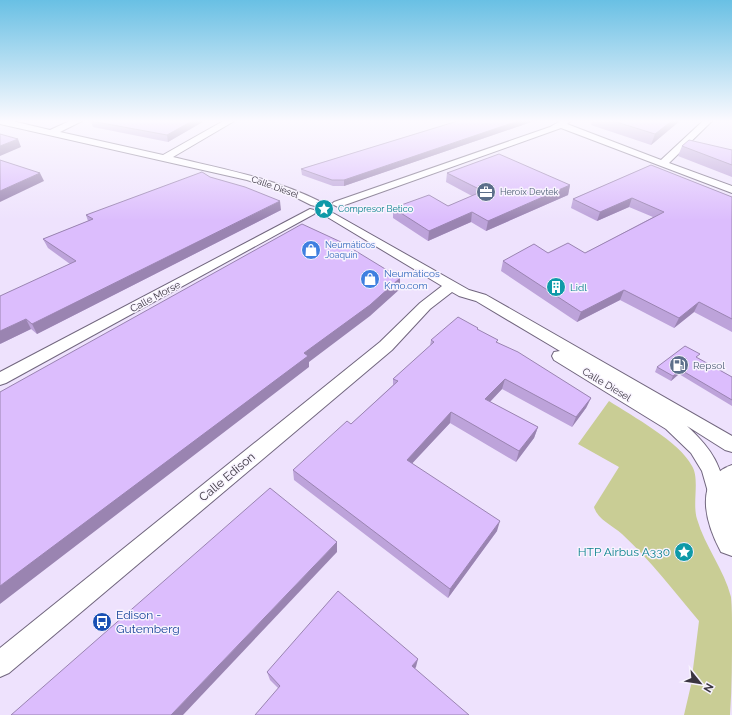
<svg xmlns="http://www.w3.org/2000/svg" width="732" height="715" viewBox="0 0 732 715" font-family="Raleway,sans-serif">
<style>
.built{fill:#eee2fd}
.green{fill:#c9cd95}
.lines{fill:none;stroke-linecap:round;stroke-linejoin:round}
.minor-casing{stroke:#71667e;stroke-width:2}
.highway-casing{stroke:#71667e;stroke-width:2}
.minor{fill:#fff;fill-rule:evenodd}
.highway{fill:#fff;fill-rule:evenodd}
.wall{fill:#bda3da}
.shaded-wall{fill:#9a84b1}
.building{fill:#dcbdfd;stroke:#9a84b1}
.labels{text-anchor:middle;stroke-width:3;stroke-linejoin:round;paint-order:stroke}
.far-street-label{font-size:9px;fill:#3a3540;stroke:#f8f3fe}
.far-service-label{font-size:9px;fill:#4e5e75;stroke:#f8f3fe;text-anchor:start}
.far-culture-label{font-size:9px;fill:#0d838f;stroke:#f8f3fe;text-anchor:start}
.far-shop-label{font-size:9px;fill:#366cbe;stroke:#f8f3fe;text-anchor:start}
.shop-label{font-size:10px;fill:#366cbe;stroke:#f8f3fe;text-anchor:start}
.culture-label{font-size:10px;fill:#0d838f;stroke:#f8f3fe;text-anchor:start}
.street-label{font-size:10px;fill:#3a3540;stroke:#f8f3fe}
.service-label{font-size:10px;fill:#4e5e75;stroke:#f8f3fe;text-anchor:start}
.near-street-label{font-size:12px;fill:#3a3540;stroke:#f8f3fe}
.near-culture-label{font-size:12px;fill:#0d838f;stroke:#f8f3fe;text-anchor:end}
.near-transit-label{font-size:12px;fill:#164399;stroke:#f8f3fe;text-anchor:start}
</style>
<rect width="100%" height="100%" fill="#f8f3fe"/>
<rect class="built" x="0" y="120" width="732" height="595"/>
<path class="green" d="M609,401C632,416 680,442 692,466C700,479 692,503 697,519C705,547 724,569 731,597C732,607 732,620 732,630C732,658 732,687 730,715H684L691,685L699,621C674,591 650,560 622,534C613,526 597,519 594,507L619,467L578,444Z"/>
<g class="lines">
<g class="minor-casing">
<g id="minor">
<path d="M0,120H8L50,130L72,120H84L60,132L163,155L225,120H236L173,157C223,169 273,178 319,201L321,203L315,206L311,205L287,193L247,180L0,124Z"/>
<path d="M562,120H572L567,124L661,160L704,120H713L669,163L732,186V193L561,128L342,206L338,207L332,204L334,202L550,127Z"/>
<path d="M310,209L314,210L316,212L314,214L6,383L0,385V372Z"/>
<path d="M333,213L469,290L486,295L732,436V452L725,450L687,426C715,452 719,464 729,500L726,506L719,509L712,506L702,471L691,453L666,429L554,360L552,356L554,352L560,351L476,301L459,296L452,292L430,309L392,350L9,673L0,677V648L380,342L420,303L442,286L329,218L327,216L329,214Z"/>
</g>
</g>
<g class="highway-casing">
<path id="highway" d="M732,465V556L721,552C706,524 692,479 732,465Z"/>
</g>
<use href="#minor" class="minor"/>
<use href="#highway" class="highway"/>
</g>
<g class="wall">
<path d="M85,120H206L168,142L93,127L91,122L85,121Z"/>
<path d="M461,120H537L344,186H333L302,175L301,169Z"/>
<path d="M592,120H681L651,145L591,125Z"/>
<path d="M682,146L732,150V177L678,156Z"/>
<path d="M651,165L732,197V332L694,312L674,328L620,300L577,322L501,271L503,261L548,253H585L653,217L629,207L597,221L571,208L573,199Z"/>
<path d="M447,173L570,185L568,195L486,231L471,222L428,241L393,218V208L448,206L472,196L446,182Z"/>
<path d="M210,177L281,210L37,334L31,329L0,344L70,264L48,248L43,239L88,221L86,215Z"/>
<path d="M478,328V330L498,340L497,342L591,398L586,408L572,427L502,389L490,402L538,427L534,438L516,462L450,423L412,463L497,531L448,598L294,480L293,470L351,424L393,385V379L430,346L431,340Z"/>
<path d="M698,358L732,377V406L679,374L671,381L655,372L657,367Z"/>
<path d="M416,667L278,688L270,680L267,672Z"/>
</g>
<g class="shaded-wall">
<path d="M194,120H206L168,142L167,135Z"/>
<path d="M521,120H537L344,186V180Z"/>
<path d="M673,120H681L651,145L655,134Z"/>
<path d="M18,139L21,147L0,156V146Z"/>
<path d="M40,173L44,181L0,202V191Z"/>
<path d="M570,185L568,195L486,231L488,221Z"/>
<path d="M632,198L629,207L597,221L600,212Z"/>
<path d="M280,201L281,210L37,334L32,324Z"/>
<path d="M472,212L471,222L428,241L429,231Z"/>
<path d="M400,278V289L370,316L309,362V367L0,604V586L304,353Z"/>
<path d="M624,290L620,300L577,322L581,312Z"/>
<path d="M699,302L694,312L674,328L679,318Z"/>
<path d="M26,319L31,329L0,344V331Z"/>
<path d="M681,370L679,374L671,381L673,376Z"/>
<path d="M505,379L502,389L483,409L485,399Z"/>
<path d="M591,398L586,408L572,427L576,417Z"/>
<path d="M451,412L450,423L406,470L407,460Z"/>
<path d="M538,427L534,438L516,462L519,451Z"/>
<path d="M500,521L497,531L448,598L450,589Z"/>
<path d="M337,542V552L183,715H171Z"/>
<path d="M418,659L416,667L411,674L412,666Z"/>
</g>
<g class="building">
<path d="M92,120H194L167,135L91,121Z"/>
<path d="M461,120H521L344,180H332L301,169Z"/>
<path d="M610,120H673L655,134Z"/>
<path d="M0,134L18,139L0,146Z"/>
<path d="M689,140L732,150V165L682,146Z"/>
<path d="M499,154L570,185L488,221L472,212L429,231L393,208L429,195L448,206L483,191L447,173Z"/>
<path d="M0,160L40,173L0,191Z"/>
<path d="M651,165L732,197V319L699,302L679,318L624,290L581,312L503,261L534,244L548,253L568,243L585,253L664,212L632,198L600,212L573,199Z"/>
<path d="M202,172L210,177L245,187L280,201L32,324L26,319L0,331V296L76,261L43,239L93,219L86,215Z"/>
<path d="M302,224L341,242L400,278L370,305L304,353L308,356L0,586V392Z"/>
<path d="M458,317L478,328L477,329L498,340L496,342L518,352L591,398L576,417L505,379L485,399L538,427L519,451L451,412L407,460L500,521L450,589L293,470L347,421L351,424L398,381L393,379L434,342L431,340Z"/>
<path d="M685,346L700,354L696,357L732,377V400L681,370L673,376L657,367Z"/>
<path d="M270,488L337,542L171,715H11Z"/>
<path d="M338,591L418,659L412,666L469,715H255L280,686L267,672Z"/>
</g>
<linearGradient id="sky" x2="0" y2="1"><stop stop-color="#69c0e4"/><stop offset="0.55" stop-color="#fcfaff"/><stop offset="1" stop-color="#fcfaff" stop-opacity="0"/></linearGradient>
<rect width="732" height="220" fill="url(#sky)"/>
<defs>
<g id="office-disc" transform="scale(1)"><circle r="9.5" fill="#5c6f8a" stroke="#f8f3fe"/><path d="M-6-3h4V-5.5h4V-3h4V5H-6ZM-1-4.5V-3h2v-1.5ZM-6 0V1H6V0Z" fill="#fff"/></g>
<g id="sight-disc" transform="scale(1)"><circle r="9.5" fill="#0f9aa8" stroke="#f8f3fe"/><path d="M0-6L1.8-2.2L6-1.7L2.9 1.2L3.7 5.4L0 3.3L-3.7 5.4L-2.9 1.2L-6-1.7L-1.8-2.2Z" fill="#fff"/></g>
<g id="shop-disc" transform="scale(1)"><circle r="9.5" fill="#3f7fe0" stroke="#f8f3fe"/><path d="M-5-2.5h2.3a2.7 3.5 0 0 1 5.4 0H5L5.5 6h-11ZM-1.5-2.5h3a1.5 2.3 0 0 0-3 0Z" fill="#fff"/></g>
<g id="building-disc" transform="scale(1)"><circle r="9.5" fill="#0f9aa8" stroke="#f8f3fe"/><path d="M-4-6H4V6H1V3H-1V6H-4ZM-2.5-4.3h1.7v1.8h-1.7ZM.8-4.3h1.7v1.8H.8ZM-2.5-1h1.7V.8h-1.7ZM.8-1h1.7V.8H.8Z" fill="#fff"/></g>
<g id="fuel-disc" transform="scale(1)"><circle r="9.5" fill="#5c6f8a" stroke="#f8f3fe"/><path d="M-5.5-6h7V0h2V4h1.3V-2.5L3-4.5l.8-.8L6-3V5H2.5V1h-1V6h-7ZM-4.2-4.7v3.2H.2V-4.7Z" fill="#fff"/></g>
<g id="bus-disc" transform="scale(1)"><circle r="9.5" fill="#1a4fb4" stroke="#f8f3fe"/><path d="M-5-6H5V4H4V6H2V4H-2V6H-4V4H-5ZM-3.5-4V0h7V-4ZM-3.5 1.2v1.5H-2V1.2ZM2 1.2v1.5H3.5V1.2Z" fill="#fff"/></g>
</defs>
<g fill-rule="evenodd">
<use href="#office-disc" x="486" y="192"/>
<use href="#sight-disc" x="324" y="209"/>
<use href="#shop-disc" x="311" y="250"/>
<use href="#shop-disc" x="370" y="279"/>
<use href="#building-disc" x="556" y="287"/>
<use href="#fuel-disc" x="679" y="365"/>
<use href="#sight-disc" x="684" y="552"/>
<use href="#bus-disc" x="102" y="622"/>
</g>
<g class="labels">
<g class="far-street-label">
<text transform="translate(275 187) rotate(20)" y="3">Calle Diesel</text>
</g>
<g class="far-service-label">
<text x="500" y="195">Heroix Devtek</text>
</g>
<g class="far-culture-label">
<text x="338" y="212">Compresor Betico</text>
</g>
<g class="far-shop-label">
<text x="325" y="248">Neumáticos<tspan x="325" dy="10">Joaquín</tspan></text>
</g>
<g class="shop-label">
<text x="384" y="277">Neumáticos<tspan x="384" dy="12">Kmo.com</tspan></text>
</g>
<g class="culture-label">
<text x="570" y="291">Lidl</text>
</g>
<g class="street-label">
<text transform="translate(155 296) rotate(-28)" y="4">Calle Morse</text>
<text transform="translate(607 384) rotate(31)" y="4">Calle Diesel</text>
</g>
<g class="service-label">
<text x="693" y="369">Repsol</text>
</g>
<g class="near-street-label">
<text transform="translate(227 477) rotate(-40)" y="4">Calle Edison</text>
</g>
<g class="near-culture-label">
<text x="670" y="556">HTP Airbus A330</text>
</g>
<g class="near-transit-label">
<text x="116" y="619">Edison -<tspan x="116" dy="14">Gutemberg</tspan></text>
</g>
</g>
<g transform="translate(700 683) rotate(120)" stroke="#f8f3fe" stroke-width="3" paint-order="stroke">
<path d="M0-3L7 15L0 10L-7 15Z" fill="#3a3540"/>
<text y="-6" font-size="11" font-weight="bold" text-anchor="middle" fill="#3a3540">N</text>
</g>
</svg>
